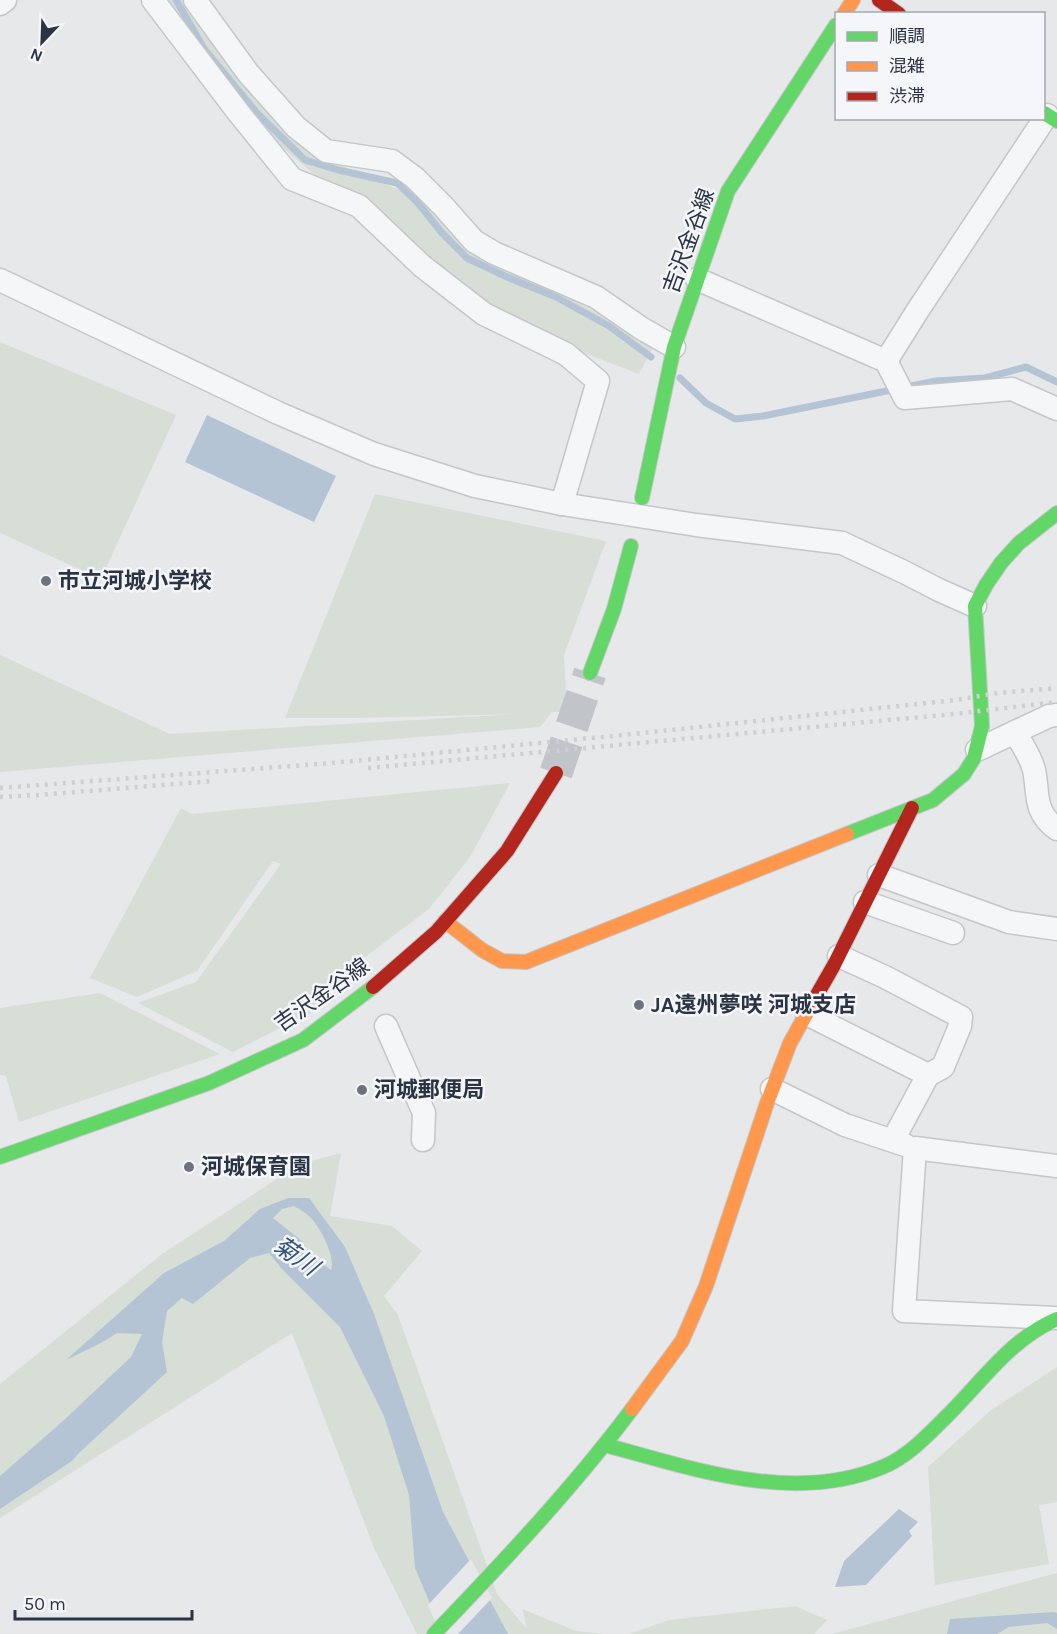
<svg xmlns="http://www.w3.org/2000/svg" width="1057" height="1634" font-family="Karla,'Noto Sans JP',sans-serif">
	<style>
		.green { fill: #d6ded6 }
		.water { fill: #b4c4d5; fill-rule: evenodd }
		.pier { fill: #e6e8ea }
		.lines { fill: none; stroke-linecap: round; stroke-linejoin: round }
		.stream { stroke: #b4c4d5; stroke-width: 7 }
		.secondary-tunnel { stroke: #c1c4c9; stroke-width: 33; stroke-dasharray: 33 16; stroke-linecap: butt }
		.street-casing { stroke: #c4c6c8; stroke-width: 25 }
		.fast-casing { stroke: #c4c6c8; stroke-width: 16 }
		.slow-casing { stroke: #c4c6c8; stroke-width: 16 }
		.jam-casing { stroke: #c4c6c8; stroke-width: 16 }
		.street { stroke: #f5f6f7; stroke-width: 22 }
		.fast { stroke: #63d668; stroke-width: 14 }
		.slow { stroke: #ff974d; stroke-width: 14 }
		.jam { stroke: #b3261e; stroke-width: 14 }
		.rail { stroke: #cecfd2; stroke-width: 4.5; stroke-dasharray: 3 6; stroke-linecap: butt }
		.poi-dot { fill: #6c737f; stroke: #f4f6f9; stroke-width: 2 }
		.labels { text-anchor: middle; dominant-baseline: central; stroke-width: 5; stroke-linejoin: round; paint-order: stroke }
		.street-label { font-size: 22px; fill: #2b3445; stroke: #f4f6f9 }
		.poi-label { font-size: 22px; font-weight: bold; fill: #2b3445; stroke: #f4f6f9; text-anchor: start }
		.water-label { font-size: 24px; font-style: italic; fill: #34527a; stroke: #f4f6f9 }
	</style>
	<rect width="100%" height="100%" fill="#e6e8ea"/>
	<g class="green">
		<polygon points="164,0 181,0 187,3 314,154 426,201 481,256 623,325 654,346 639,374 584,353 526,324 431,273 276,142 197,58"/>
		<polygon points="0,342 176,415 101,579 0,533"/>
		<polygon points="375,494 606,541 564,655 567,712 552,712 540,727 0,772 0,655 170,734 518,714 356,718 285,718"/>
		<polygon points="510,783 470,857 429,909 349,969 316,1010 233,1052 138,1003 196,982 281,864 273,861 197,971 137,997 90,978 181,808 192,814"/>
		<polygon points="100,993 220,1054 19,1122 6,1076 0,1075 0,1008"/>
		<polygon points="341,1153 330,1216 392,1226 422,1251 384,1296 398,1315 497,1594 527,1629 522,1609 576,1631 604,1634 417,1634 374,1548 292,1333 0,1518 0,1384 162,1254 300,1164"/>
		<polygon points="1057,1367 1057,1502 1039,1505 1049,1564 935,1585 928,1467 990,1411"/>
		<polygon points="1057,1573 1057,1634 832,1634"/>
		<polygon points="795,1606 827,1620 814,1634 629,1634 669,1620"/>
	</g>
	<g class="water">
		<polygon points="207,415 336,476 314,522 185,462"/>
		<path d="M288,1198h21l36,49 29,67 69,198 65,122h-65l-28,-66 -6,-73 -25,-79 -44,-89 -58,-58 -13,-16 -19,5 -57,46 -11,-6 -15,13 -5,31 5,30 -87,80 -8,9 -72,48v-33l63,-55 68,-64 11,-23 -25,-1 -16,10 -35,17 98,-87 60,-32 36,-32zM294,1206c5,3 12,7 16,11 10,10 26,40 21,53l-22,-16 -7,-13 -29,-23 9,-9z"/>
		<polygon points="899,1509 918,1522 909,1531 912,1536 866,1585 835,1587 844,1561"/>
		<polygon points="1054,1612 1057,1613 1057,1629 1047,1623 1009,1627 997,1634 947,1634 950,1619"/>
	</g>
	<polygon class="pier" points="471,1559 492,1598 458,1634 440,1634 428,1605"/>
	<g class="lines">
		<g class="stream">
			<polyline points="176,0 205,50 257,113 305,160 338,170 397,183 418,203 442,233 467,258 507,277 556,297 609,326 651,357"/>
			<polyline points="680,378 706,403 735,419 763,416 936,381 985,378 1026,367 1057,382"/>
		</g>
		<polyline class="secondary-tunnel" points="556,773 590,673"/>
		<defs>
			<g id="street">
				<polyline points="153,0 238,112 292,179 359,206 422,266 484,314 566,354 598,381 562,504"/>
				<polyline points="195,0 248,73 296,127 326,151 392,161 415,178 443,206 474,241 494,253 596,297 641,328 674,347"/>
				<polyline points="0,4 5,0"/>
				<polyline points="697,279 886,361 905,398 1012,389 1057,409"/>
				<polyline points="0,280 278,413 374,454 475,486 562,504 696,525 842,543 904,572 939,590 975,606"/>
				<polyline points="886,361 918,310 1047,115"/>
				<path d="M1015,732c6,11 16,25 19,38 5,24 -1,42 23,59"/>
				<polyline points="977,750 1049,716 1057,715"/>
				<polyline points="879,875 1009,922 1057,929"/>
				<polyline points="865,902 953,933"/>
				<polyline points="839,956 885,977 961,1017 960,1026 943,1067 928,1075"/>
				<polyline points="807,1014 928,1075 893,1140"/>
				<polyline points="386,1026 424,1113 423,1140"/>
				<polyline points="772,1089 845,1125 905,1145"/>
				<polyline points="1056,1318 904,1311 915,1148 1057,1166"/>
			</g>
			<g id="fast">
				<polyline points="1044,113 1057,121"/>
				<polyline points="642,498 674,347 728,191 836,25"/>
				<polyline points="590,673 614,609 631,546"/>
				<polyline points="847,834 933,800 964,774 974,758 982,726 975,606 986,585 1001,563 1019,543 1057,513"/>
				<polyline points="0,1157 209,1083 303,1040 373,987"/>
				<path d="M605,1445c89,24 191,60 280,21 23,-10 43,-31 60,-48 36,-35 65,-79 112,-99"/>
				<path d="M434,1634c69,-72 138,-145 198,-225"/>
			</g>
			<g id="slow">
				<polyline points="844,14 853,0"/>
				<polyline points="445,921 482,950 502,961 526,962 847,834"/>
				<polyline points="632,1409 682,1341 706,1286 767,1103 790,1043 814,1000"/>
			</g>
			<g id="jam">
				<polyline points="879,0 899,14"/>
				<polyline points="373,987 436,932 507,851 556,773"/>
				<polyline points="814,1000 834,965 912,808"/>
			</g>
		</defs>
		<use href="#street" class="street-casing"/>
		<use href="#fast" class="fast-casing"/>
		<use href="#slow" class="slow-casing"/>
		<use href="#jam" class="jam-casing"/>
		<use href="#street" class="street"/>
		<use href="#fast" class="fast"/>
		<use href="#slow" class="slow"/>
		<use href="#jam" class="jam"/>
		<g class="rail">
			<polyline points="368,768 954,714 1057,702"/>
			<polyline points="0,788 332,763 623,735 956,700 998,693 1057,688"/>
			<polyline points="0,797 39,795 212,781"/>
		</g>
	</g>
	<g class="poi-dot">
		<circle cx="46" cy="581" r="6"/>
		<circle cx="639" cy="1005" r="6"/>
		<circle cx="362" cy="1090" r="6"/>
		<circle cx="189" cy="1167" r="6"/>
	</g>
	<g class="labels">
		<g class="street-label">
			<text transform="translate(689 241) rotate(-70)">吉沢金谷線</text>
			<text transform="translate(322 995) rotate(-35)">吉沢金谷線</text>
		</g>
		<g class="poi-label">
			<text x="58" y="581">市立河城小学校</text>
			<text x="651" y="1005">JA遠州夢咲 河城支店</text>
			<text x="374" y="1090">河城郵便局</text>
			<text x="201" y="1167">河城保育園</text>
		</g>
		<g class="water-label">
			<text transform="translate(296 1256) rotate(35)">菊川</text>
		</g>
	</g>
	<rect x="835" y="12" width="210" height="108" fill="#f4f6f9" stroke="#a4a8b1" stroke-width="1.5"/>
	<rect x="847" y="32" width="30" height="9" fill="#63d668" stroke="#a4a8b1" stroke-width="1.5"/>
	<text x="889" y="42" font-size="18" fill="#2b3445">順調</text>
	<rect x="847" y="62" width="30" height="9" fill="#ff974d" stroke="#a4a8b1" stroke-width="1.5"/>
	<text x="889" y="72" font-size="18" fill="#2b3445">混雑</text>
	<rect x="847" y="92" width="30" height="9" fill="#b3261e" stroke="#a4a8b1" stroke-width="1.5"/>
	<text x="889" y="102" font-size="18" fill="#2b3445">渋滞</text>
	<g transform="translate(42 42) rotate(203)" stroke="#f4f6f9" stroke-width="4.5" paint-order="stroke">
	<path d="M0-4.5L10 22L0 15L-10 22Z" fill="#2b3445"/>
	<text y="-9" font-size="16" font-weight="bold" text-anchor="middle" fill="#2b3445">N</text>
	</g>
	<path d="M15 1610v9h177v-9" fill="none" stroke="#2b3445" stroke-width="3"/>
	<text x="24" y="1610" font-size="18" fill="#2b3445" stroke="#f4f6f9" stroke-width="4.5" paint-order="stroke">50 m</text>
</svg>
